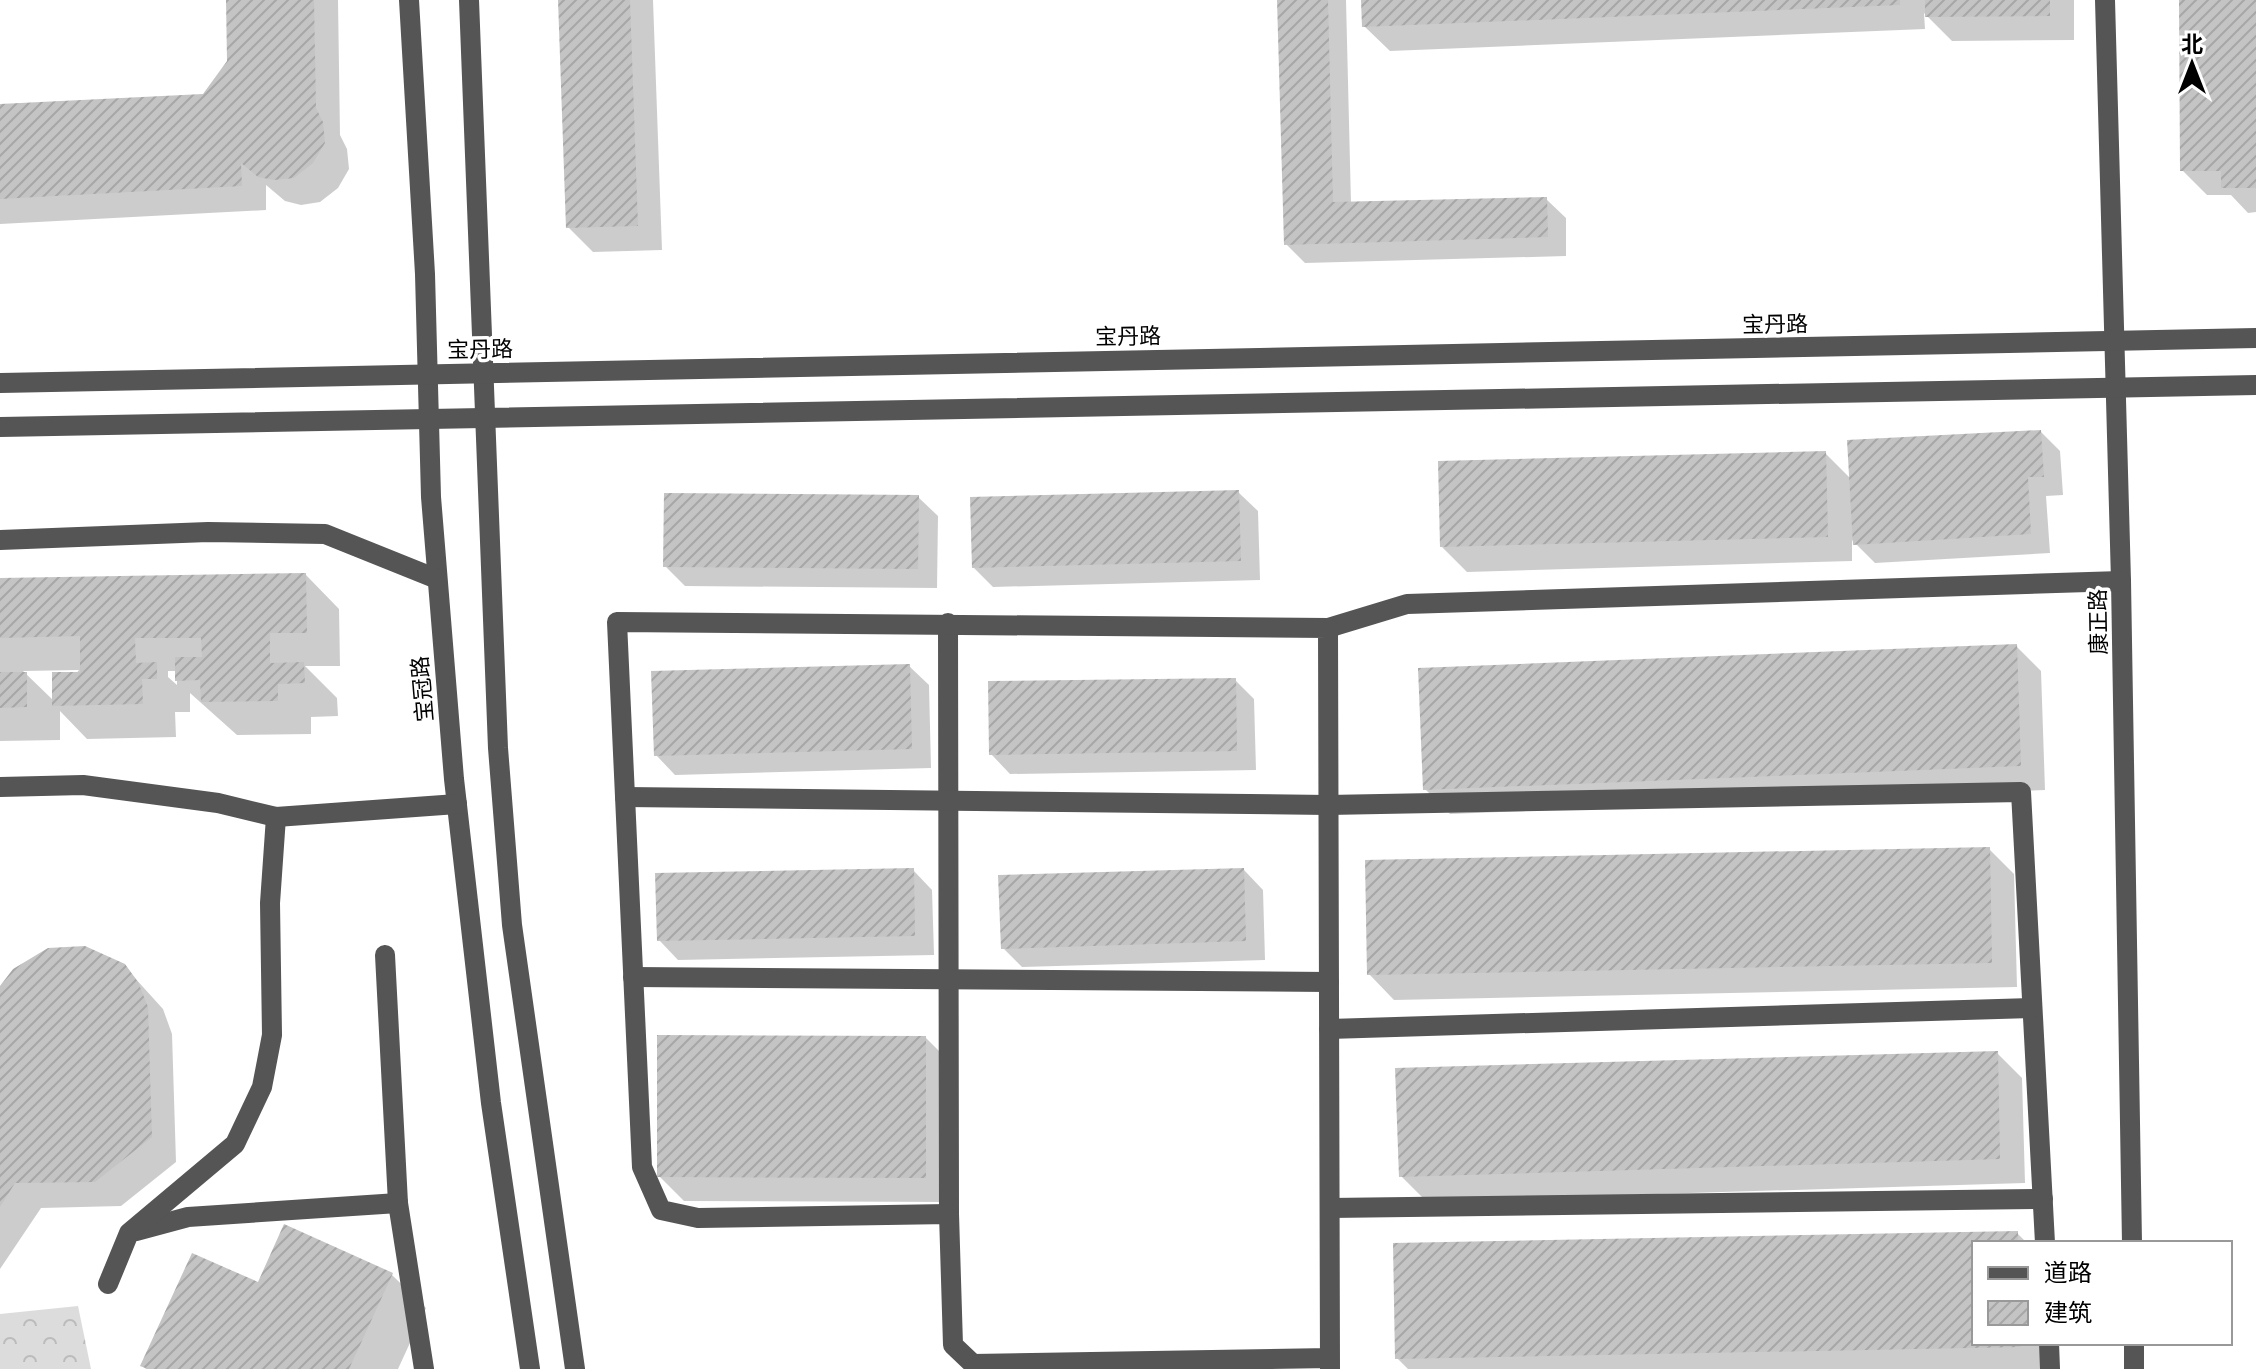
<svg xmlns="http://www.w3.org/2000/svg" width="2256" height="1369" font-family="Quicksand,'Noto Sans SC',sans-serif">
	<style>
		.forest { fill: url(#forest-crowns) }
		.shadow { fill: #0003; fill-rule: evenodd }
		.building { fill: url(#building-hatch) }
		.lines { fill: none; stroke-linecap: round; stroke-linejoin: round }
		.minor { stroke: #555; stroke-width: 20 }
		.labels { text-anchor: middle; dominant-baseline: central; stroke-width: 7; stroke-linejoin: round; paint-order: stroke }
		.street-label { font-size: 22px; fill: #000; stroke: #fff }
	</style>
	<defs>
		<pattern id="forest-crowns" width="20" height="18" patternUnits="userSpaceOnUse" patternTransform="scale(2)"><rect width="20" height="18" fill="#dcdcdc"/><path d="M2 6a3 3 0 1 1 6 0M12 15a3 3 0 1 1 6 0" fill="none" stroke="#bbb"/></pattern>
		<pattern id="building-hatch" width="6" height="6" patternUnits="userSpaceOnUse" patternTransform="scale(2)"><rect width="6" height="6" fill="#c4c4c4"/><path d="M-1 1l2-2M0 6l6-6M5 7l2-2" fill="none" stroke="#a7a7a7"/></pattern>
	</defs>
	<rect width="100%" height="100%" fill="#fff"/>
	<polygon class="forest" points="78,1306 91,1369 0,1369 0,1314"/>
	<g class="shadow">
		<polygon points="228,0 338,0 340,135 347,149 349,169 338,188 320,202 301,205 285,201 266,185 266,210 0,224 0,106 204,96 229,62"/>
		<polygon points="560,0 653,0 662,250 593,252 568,227"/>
		<polygon points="1279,0 1346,0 1351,204 1546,199 1566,218 1566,256 1305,263 1286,244"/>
		<polygon points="1363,0 2074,0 2074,40 1952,41 1924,13 1925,29 1390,51 1364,26"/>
		<polygon points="2181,0 2256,0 2256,212 2248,213 2231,195 2207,195 2182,170"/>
		<polygon points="2041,432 2060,451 2063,495 2046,496 2050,553 1875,563 1852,540 1852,561 1467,572 1442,547 1825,453 1852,480"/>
		<polygon points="1238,492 1258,511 1260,580 993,587 974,568"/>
		<polygon points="918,497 938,516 937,588 685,586 665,566"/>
		<path d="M306,575l33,34 1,57h-35l32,32 1,18 -27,1v17l-74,1 -47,-42v19h-15l1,25 -89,2 -27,-28v29l-60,1v-161zM79,670l-25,31 -31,-30zM168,671h9v14l-9,-8z"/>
		<polygon points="2016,646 2041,671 2045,790 1450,814 1425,789"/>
		<polygon points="909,666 929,685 931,768 675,775 656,755"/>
		<polygon points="1235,680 1254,699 1256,770 1010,774 991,754"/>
		<polygon points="1989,849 2014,874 2017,987 1394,1000 1369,974"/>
		<polygon points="913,870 932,890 934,955 678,960 659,940"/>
		<polygon points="1244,870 1263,890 1265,960 1022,967 1003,948"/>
		<polygon points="124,966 163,1009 172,1034 176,1162 121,1206 41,1208 0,1269 0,990"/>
		<polygon points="926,1038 951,1063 950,1202 684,1201 659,1176"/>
		<polygon points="1997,1053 2022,1078 2025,1183 1426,1201 1401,1176"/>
		<polygon points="2017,1233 2027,1243 1974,1243 1974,1343 2044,1343 2045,1369 1408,1369 1397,1358"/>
		<polygon points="392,1275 426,1308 398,1369 146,1369 142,1365 258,1285"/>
	</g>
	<g class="building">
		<polygon points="226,0 314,0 316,108 323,122 325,143 313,163 294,178 274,180 258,177 241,163 242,186 0,199 0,104 203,94 227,61"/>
		<polygon points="558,0 630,0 638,226 566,228"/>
		<polygon points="1277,0 1328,0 1333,202 1547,197 1548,237 1284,245"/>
		<polygon points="1361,0 1900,0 1900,5 1362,27"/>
		<polygon points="1925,0 2050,0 2050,16 1925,17"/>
		<polygon points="2179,0 2256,0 2256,188 2221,188 2221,171 2180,171"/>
		<polygon points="2041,430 2044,477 2028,477 2031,534 1853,545 1847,440"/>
		<polygon points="1826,451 1828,537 1440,547 1438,461"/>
		<polygon points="1239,490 1241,561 972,568 970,497"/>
		<polygon points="664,493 919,495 918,569 663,567"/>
		<polygon points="306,573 307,633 270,633 270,663 304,662 305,683 278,684 278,701 201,702 200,680 175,681 175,657 202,657 201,638 135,638 136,663 157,662 157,679 142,679 143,704 52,706 52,672 80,672 80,636 0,638 0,578"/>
		<polygon points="2017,644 2021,766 1423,790 1418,668"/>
		<polygon points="910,664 912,749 654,756 651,671"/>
		<polygon points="0,672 27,672 27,707 0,708"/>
		<polygon points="1236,678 1237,751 989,755 988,681"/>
		<polygon points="1990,847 1992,963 1367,975 1365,860"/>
		<polygon points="914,868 915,936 657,941 655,873"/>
		<polygon points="1244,868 1246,941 1001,949 998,875"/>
		<polygon points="85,946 125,964 138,982 148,1007 152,1137 95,1182 15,1183 0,1207 0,986 13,969 48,948"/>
		<polygon points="657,1035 926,1036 926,1178 657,1177"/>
		<polygon points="1998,1051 2000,1159 1399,1177 1395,1068"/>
		<polygon points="284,1224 393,1273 349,1369 148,1369 140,1366 192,1253 258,1282"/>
		<polygon points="2018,1231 2018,1243 1974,1243 1974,1343 2020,1343 2021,1347 1395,1359 1393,1243"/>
	</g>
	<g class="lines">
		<g class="minor">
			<polyline points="409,0 425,274 431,497 454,779 491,1103 530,1369"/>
			<polyline points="469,0 498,748 512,925 575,1369"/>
			<polyline points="2105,0 2121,581 2132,1243"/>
			<polyline points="0,383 2256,338"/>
			<polyline points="0,427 2256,385"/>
			<polyline points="0,540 208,532 325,534 437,579"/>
			<polyline points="948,623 949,1214"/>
			<polyline points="1328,628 1407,604 2121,581"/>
			<polyline points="0,787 83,785 218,803 276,817 457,804"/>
			<polyline points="625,797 1328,805 2021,792 2045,1243"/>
			<polyline points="385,955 398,1203 424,1369"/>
			<polyline points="633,977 1329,982"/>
			<polyline points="1329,1029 2032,1008"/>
			<polyline points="1330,1208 2043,1199"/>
			<polyline points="136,1231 188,1217 398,1203"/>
			<polyline points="108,1284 129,1233 235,1144 262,1087 272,1035 270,903 276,817"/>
			<polyline points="2049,1343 2050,1369"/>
			<polyline points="2134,1343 2134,1369"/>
			<polyline points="1330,1358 973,1364 953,1345 949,1214 698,1218 661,1210 642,1167 617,622 1328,628 1330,1369"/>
		</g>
	</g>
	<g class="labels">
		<g class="street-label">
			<text transform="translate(1775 324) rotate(-1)">宝丹路</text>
			<text transform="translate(1128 336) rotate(-1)">宝丹路</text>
			<text transform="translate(480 349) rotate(-1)">宝丹路</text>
			<text transform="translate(2098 622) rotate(-91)">康正路</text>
			<text transform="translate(422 689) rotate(-95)">宝冠路</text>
		</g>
	</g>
	<rect x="1972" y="1241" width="260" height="104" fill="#ffffff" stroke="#999999" stroke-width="2"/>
	<rect x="1988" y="1267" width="40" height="12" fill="#555555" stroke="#999999" stroke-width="2"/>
	<text x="2044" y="1281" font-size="24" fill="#000000">道路</text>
	<rect x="1988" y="1301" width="40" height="24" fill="url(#building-hatch)" stroke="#999999" stroke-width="2"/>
	<text x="2044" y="1321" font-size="24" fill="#000000">建筑</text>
	<g transform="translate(2192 64)" stroke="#ffffff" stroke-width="6" paint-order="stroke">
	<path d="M0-6L14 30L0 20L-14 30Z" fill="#000000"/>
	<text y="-12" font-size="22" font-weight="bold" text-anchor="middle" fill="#000000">北</text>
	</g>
</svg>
